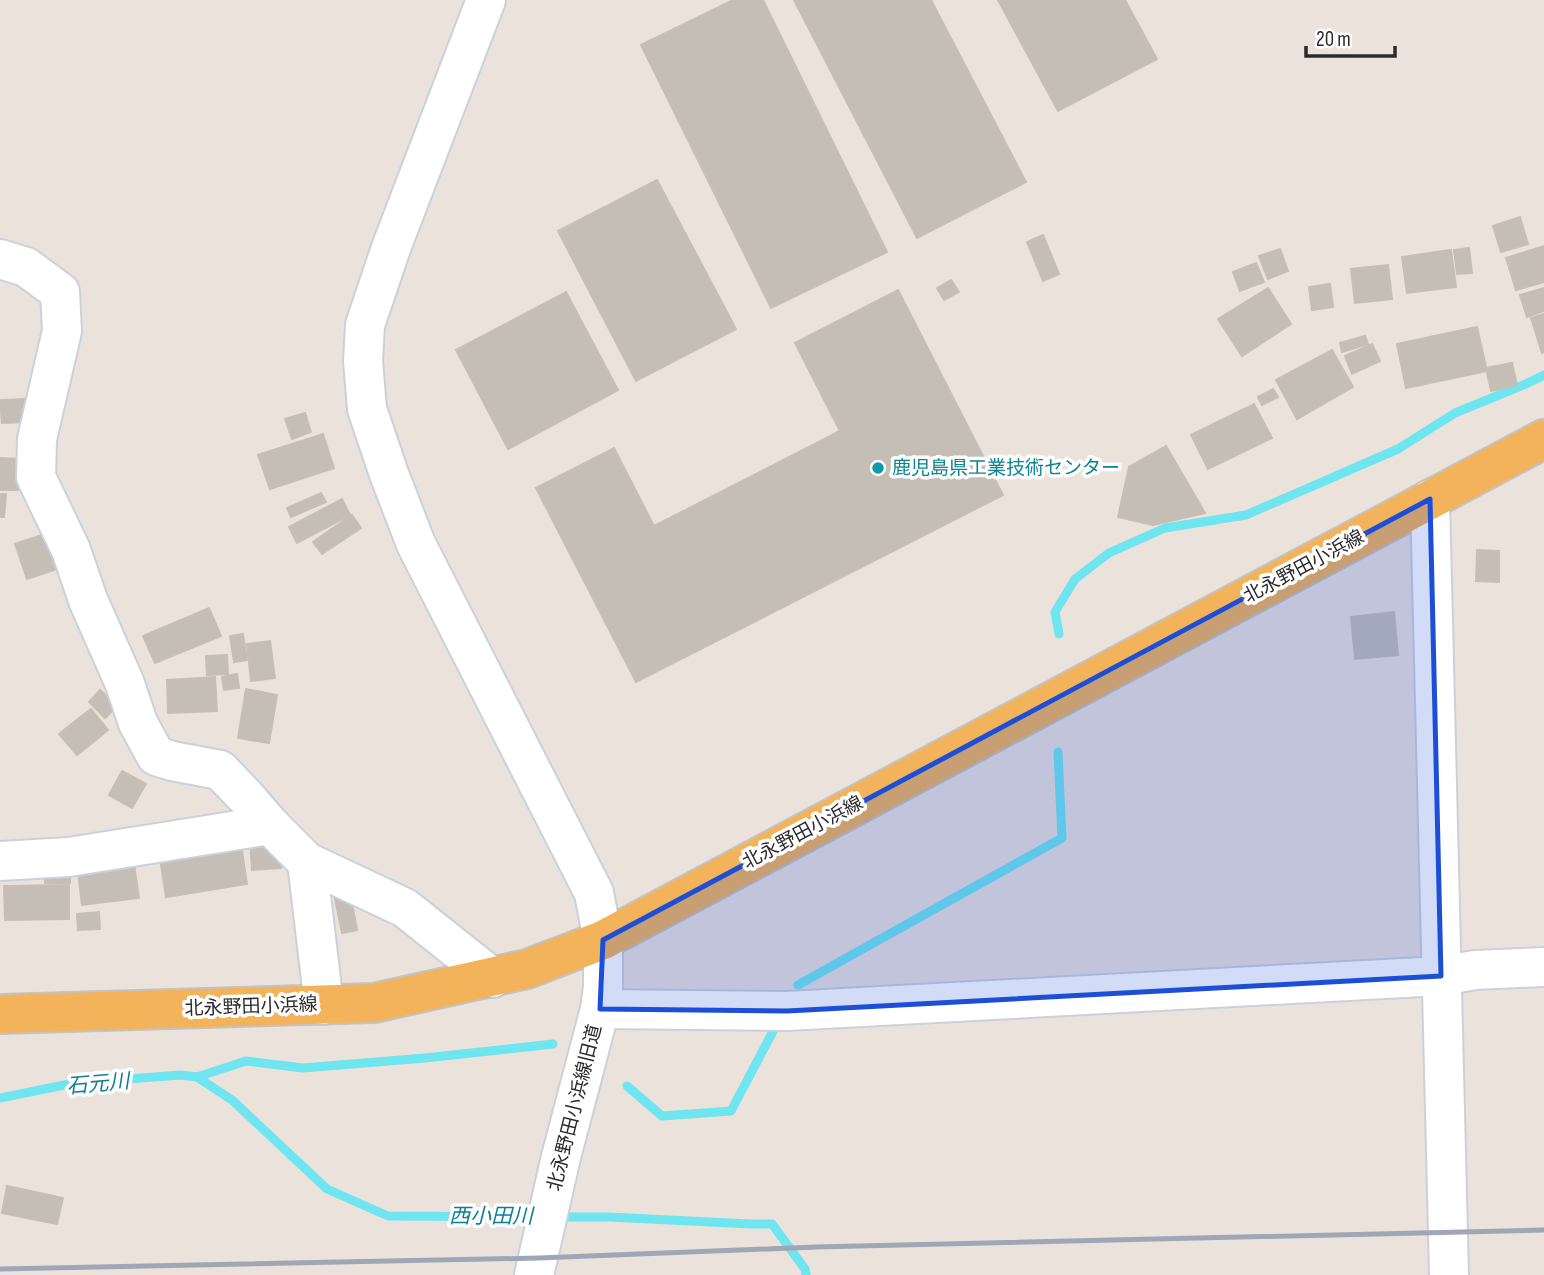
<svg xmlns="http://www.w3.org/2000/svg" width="1544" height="1275" font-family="'Sofia Sans Condensed','Noto Sans JP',sans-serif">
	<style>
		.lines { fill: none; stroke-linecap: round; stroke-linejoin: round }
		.stream { stroke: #6ee5ef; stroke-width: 9 }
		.building { fill: #c4beb7; stroke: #c8beb5; stroke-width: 2 }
		.minor-casing { stroke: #cad1dc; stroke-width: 42 }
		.major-casing { stroke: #c3c3c3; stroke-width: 42 }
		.minor { stroke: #fff; stroke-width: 38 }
		.major { stroke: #f2b35b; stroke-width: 38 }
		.rail { stroke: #9fa6b5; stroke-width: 5 }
		.marked { fill: #1d4ed8; fill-opacity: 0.2; stroke: #1d4ed8; stroke-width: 5; stroke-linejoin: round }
		.culture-dot { fill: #0f9aa8; stroke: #fff; stroke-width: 2.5 }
		.labels { text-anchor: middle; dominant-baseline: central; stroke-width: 7; stroke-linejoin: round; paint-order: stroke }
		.culture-label { font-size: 19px; fill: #0d838f; stroke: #fff; text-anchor: start }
		.street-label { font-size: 19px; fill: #2a2a2a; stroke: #fff }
		.water-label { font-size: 21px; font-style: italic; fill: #0c7f95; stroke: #fff }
	</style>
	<rect width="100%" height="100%" fill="#ece2dc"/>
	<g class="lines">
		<g class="stream">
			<polyline points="1059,634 1055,612 1075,579 1109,553 1165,528 1246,515 1398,449 1455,413 1528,383 1544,375"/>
			<polyline points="798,985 1062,838 1058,752"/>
			<polyline points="197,1077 246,1061 303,1068 425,1058 553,1044"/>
			<polyline points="627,1086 662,1116 731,1111 779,1020"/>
			<polyline points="0,1098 74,1083 181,1075 197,1077 232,1100 327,1189 388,1216 538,1217"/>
			<polyline points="556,1217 609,1217 750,1224 772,1224 805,1269 806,1275"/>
		</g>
	</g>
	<g class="building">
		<polygon points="733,0 763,0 887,252 771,308 641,45"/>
		<polygon points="794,0 931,0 1026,182 917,238"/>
		<polygon points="998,0 1125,0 1157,59 1058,111"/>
		<polygon points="657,180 736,329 636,381 558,231"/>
		<polygon points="1520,217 1528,244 1501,252 1493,226"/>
		<polygon points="1043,235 1059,274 1043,281 1027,242"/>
		<polygon points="1544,246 1544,282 1516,290 1506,258"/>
		<polygon points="1469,248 1472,273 1457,274 1454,250"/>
		<polygon points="1280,249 1288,271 1268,279 1259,256"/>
		<polygon points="1451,250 1456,287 1407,293 1402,257"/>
		<polygon points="1256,263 1264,282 1240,291 1233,272"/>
		<polygon points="1388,265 1392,299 1355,303 1351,269"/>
		<polygon points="951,280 959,292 944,300 937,288"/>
		<polygon points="1330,284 1333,307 1312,310 1309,287"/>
		<polygon points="1268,288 1291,324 1242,356 1218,319"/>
		<polygon points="1544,288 1544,311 1527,317 1520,295"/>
		<polygon points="898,290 1003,495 636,682 536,488 614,448 654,526 840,431 795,343"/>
		<polygon points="566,292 618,390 508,449 456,350"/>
		<polygon points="1544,314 1544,352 1542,353 1531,318"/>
		<polygon points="1477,327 1487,371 1406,388 1397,344"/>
		<polygon points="1365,336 1368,344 1342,352 1340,343"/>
		<polygon points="1372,344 1380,361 1352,374 1345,356"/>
		<polygon points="1332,350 1353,387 1297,419 1276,380"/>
		<polygon points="1512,363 1517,385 1491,391 1486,368"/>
		<polygon points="1273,389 1278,397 1262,405 1258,397"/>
		<polygon points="26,399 26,422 2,423 0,400"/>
		<polygon points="1254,404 1272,438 1208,469 1191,435"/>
		<polygon points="305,413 311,432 292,439 285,419"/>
		<polygon points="323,434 334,468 270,489 258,455"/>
		<polygon points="1166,446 1205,513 1153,525 1118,517 1129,467"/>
		<polygon points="0,458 22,459 21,490 0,490"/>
		<polygon points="321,493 326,502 291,517 287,508"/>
		<polygon points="0,494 6,494 4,517 0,517"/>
		<polygon points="342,499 350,515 297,543 289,527"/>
		<polygon points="352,515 361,528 322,554 313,542"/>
		<polygon points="54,531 66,566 27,579 15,544"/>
		<polygon points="1477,550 1499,551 1499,582 1476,581"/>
		<polygon points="209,608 221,636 155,663 143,636"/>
		<polygon points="1394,612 1398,655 1355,659 1351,617"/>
		<polygon points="243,634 247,660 234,662 230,636"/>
		<polygon points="270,641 275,678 251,681 247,644"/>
		<polygon points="227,655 228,674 207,675 206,656"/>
		<polygon points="237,674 239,688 224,690 222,677"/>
		<polygon points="215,677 217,711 168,713 167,680"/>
		<polygon points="246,689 277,695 269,743 238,738"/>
		<polygon points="100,690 117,706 105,718 89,702"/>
		<polygon points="91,709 108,730 77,755 59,734"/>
		<polygon points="122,771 146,784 132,808 109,795"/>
		<polygon points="240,838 247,884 166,897 159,851"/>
		<polygon points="279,839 281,868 252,870 250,841"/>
		<polygon points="133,857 139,898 82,905 77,865"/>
		<rect x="45" y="868" width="25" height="15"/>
		<polygon points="69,885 69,919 5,920 4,886"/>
		<polygon points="350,892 357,930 342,933 334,894"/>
		<polygon points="99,912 100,929 78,930 77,914"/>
		<polygon points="7,1186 63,1198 57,1224 2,1213"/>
	</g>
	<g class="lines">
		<defs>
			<g id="minor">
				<polyline points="486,0 391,248 365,325 363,361 367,409 389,474 416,544 594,893 603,940 603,987 600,1009 561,1157 534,1275"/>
				<polyline points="0,259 26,267 60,292 62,331 37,439 36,477 71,550 88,600 125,684 138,723 156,756 172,761 220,770 246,797 270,825 307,862 405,908 493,978"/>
				<polyline points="1430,499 1449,1275"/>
				<polyline points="0,861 69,857 270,825"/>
				<polyline points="307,862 324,1005"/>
				<polyline points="600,1009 787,1011 1441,976 1475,970 1544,967"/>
			</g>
			<polyline id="major" points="0,1014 374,1003 527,969 603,940 1544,439"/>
		</defs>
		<use href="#minor" class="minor-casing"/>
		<use href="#major" class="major-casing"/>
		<use href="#minor" class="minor"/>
		<use href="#major" class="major"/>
		<polyline class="rail" points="0,1269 539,1258 816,1247 1544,1230"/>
	</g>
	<path class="marked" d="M1430,499l11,477 -654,35 -187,-2 3,-69z"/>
	<circle class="culture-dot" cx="878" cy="468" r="7"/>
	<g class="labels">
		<g class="culture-label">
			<text x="892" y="468">鹿児島県工業技術センター</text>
		</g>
		<g class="street-label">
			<text transform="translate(1304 567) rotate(-28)">北永野田小浜線</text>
			<text transform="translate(803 833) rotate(-28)">北永野田小浜線</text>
			<text transform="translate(251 1007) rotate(-2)">北永野田小浜線</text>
			<text transform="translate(575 1108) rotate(-76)">北永野田小浜線旧道</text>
		</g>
		<g class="water-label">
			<text transform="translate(98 1084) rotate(-5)">石元川</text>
			<text x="491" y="1216">西小田川</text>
		</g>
	</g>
	<path d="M1306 46v10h89v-10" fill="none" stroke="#2a2a2a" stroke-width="3.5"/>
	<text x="1316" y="46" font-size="21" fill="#2a2a2a" stroke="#ffffff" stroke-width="5" paint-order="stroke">20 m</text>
</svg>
